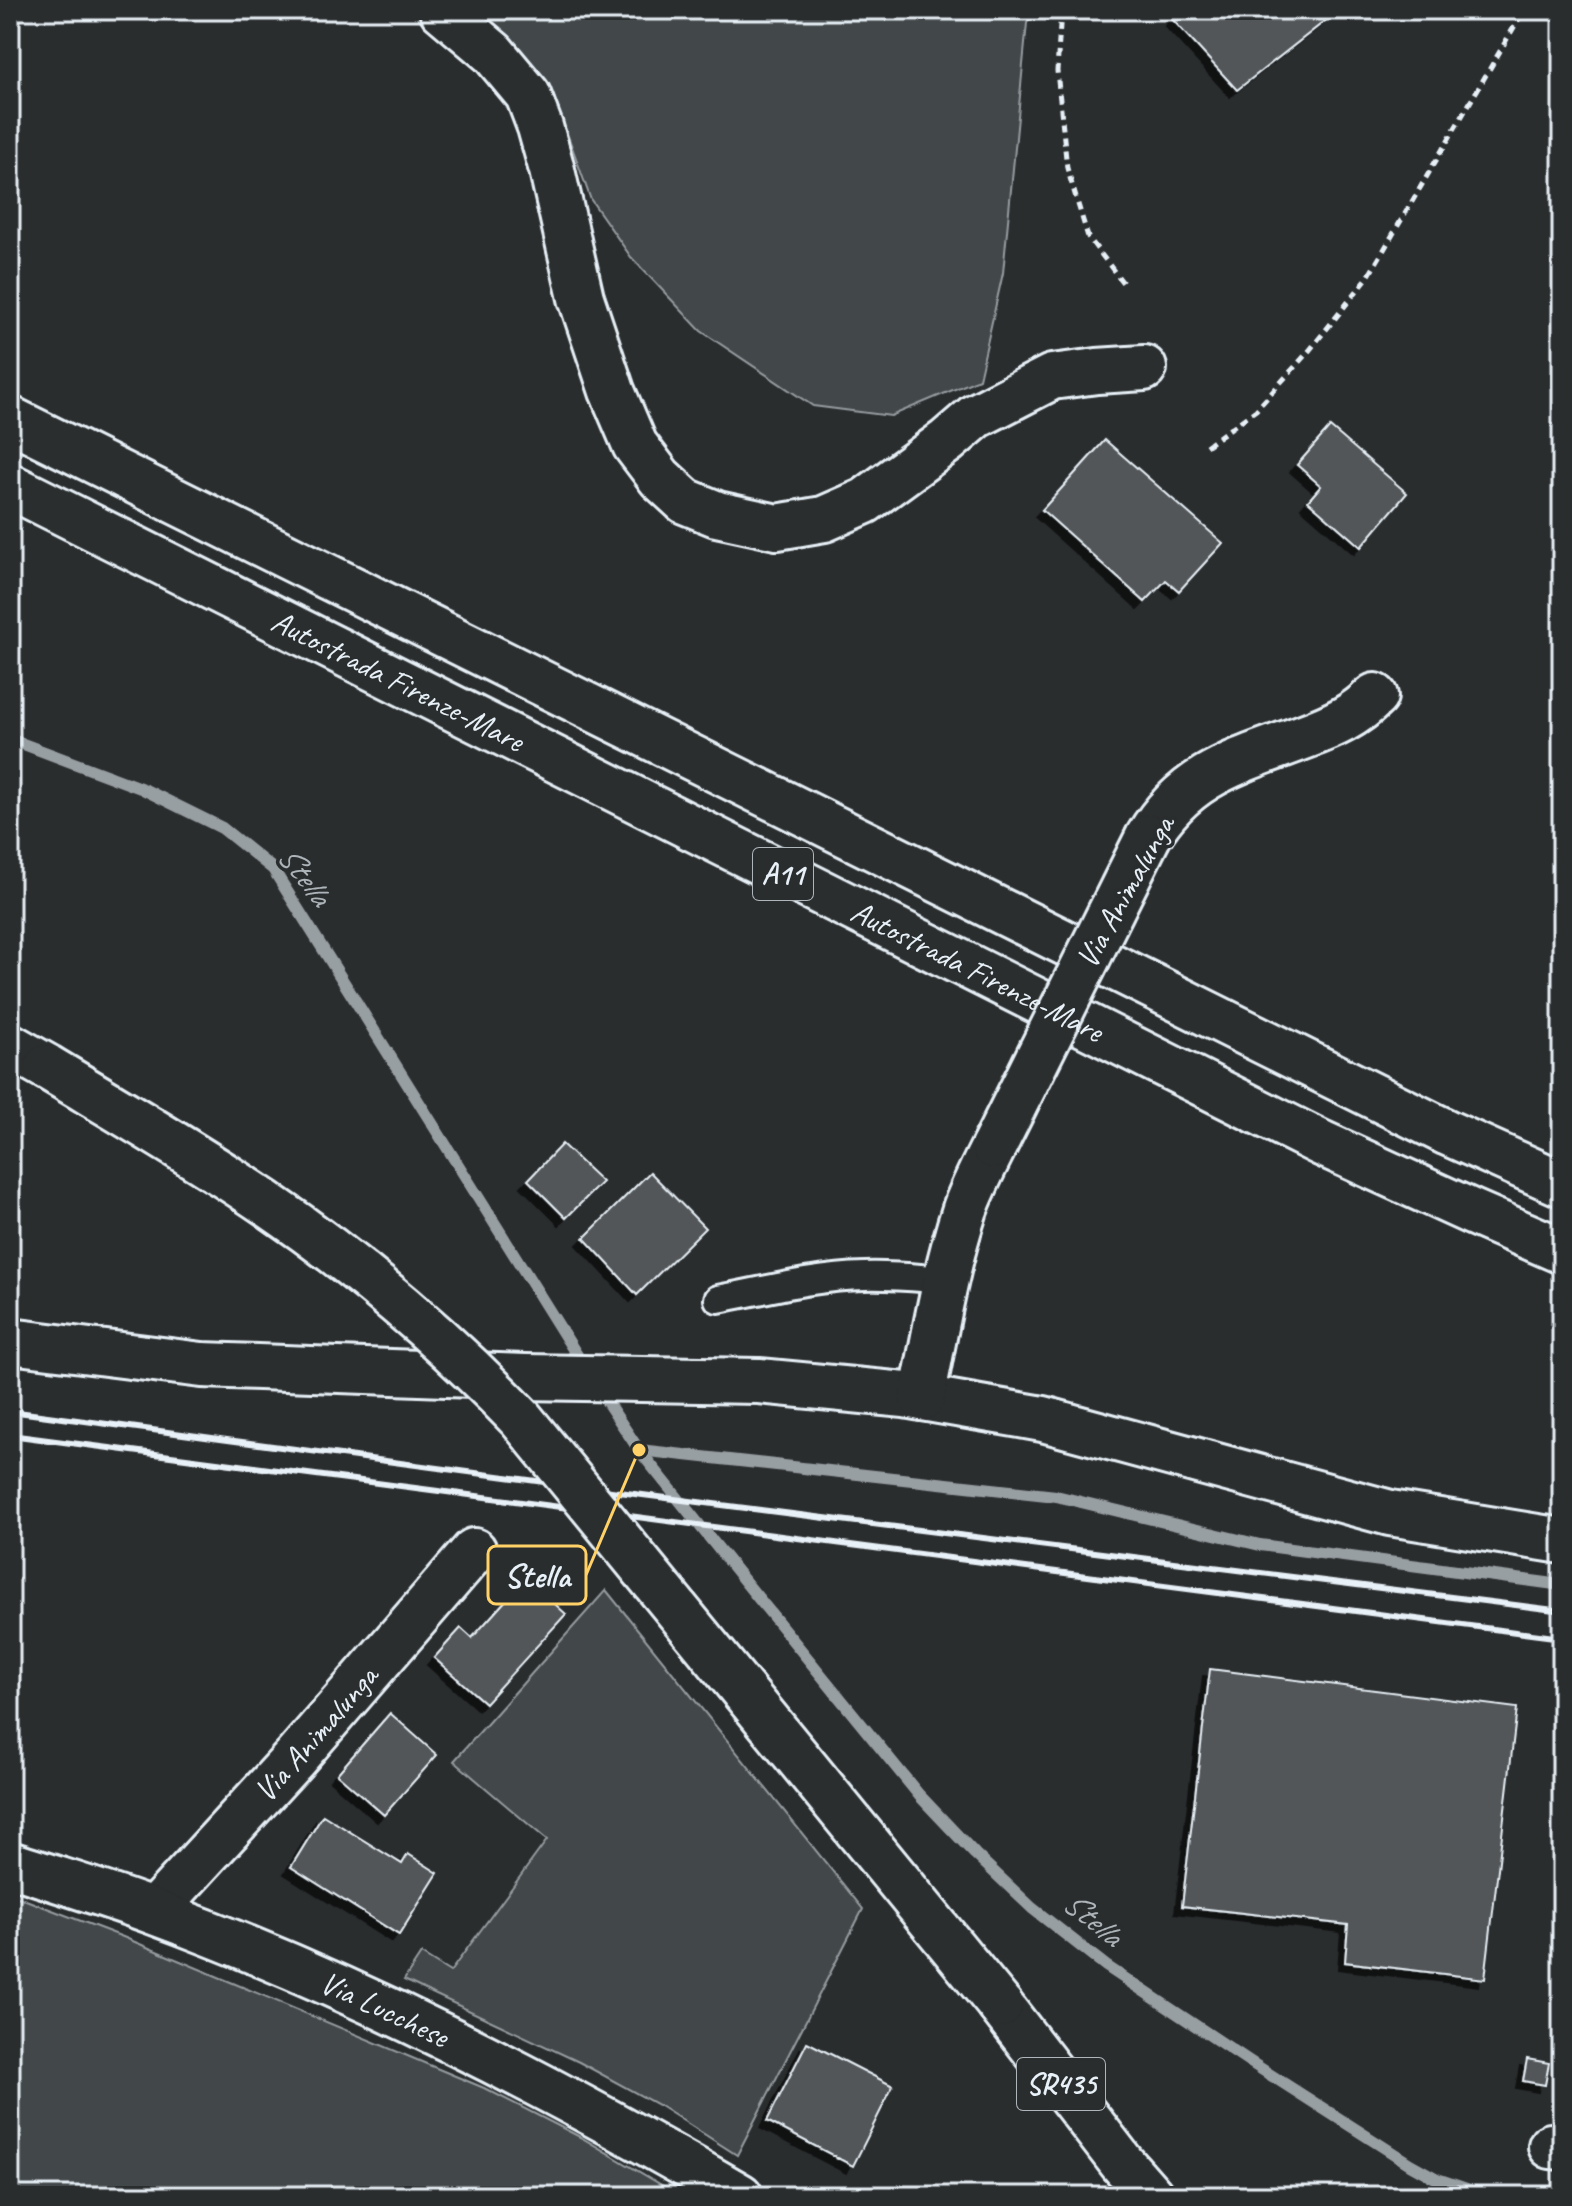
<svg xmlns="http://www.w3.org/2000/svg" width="1572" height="2206" font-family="Caveat,sans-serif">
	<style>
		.green { fill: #424648; stroke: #959ca0; stroke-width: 2 }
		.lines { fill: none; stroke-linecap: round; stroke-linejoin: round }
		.stream { stroke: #989fa3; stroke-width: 12 }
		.building { fill: #535759; stroke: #e8f1f8; stroke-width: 2; filter: url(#shadow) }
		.service-casing { stroke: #e8f1f8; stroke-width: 32 }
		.minor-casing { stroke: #e8f1f8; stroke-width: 50 }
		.tertiary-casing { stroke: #e8f1f8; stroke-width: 50 }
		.primary-casing { stroke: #e8f1f8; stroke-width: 50 }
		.motorway-casing { stroke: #e8f1f8; stroke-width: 50 }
		.path { stroke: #e8f1f8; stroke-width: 5; stroke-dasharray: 8 6; stroke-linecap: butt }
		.service { stroke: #2a2d2e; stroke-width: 26 }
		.minor { stroke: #2a2d2e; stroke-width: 44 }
		.tertiary { stroke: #2a2d2e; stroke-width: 44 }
		.primary { stroke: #2a2d2e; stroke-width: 44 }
		.motorway { stroke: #2a2d2e; stroke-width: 44 }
		.rail { stroke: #e8f1f8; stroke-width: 6 }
		.minor-bridge-casing { stroke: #e8f1f8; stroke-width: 50; stroke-linecap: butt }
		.primary-bridge-casing { stroke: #e8f1f8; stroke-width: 50; stroke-linecap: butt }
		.minor-bridge { stroke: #2a2d2e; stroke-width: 44 }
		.primary-bridge { stroke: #2a2d2e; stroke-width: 44 }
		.labels { text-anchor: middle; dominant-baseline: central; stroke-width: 7; stroke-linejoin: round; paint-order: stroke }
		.shield { fill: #2a2d2e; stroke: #afb6bb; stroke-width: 2 }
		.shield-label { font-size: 30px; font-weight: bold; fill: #e8f1f8 }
		.street-label { font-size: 32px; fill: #e8f1f8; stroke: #2a2d2e }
		.water-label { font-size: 34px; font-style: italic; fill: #acb3b9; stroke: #2a2d2e }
		.leader { fill: none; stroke: #ffd166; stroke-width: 3 }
		.callout-dot { fill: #ffd166; stroke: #2a2d2e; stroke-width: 3 }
		.callout { fill: #2a2d2e; stroke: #ffd166; stroke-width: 3 }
		.callout-label { font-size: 34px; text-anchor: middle; font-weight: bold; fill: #e8f1f8 }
	</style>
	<defs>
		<filter id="shadow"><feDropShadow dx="-7" dy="7" stdDeviation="0" flood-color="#0009"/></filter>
	</defs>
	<rect width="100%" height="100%" fill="#2a2d2e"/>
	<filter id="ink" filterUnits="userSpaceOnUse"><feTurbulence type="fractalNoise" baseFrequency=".0125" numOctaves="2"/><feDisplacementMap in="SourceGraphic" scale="16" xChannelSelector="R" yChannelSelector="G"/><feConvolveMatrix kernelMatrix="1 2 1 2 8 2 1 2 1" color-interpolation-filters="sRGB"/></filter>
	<g filter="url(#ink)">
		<g class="green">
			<polygon points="476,10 1037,10 1027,23 1003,273 979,379 891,416 813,406 701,331 631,257 591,200 553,94 532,65"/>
			<polygon points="606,1590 863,1909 737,2155 660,2106 579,2062 404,1980 421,1954 450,1972 547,1840 454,1761"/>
			<polygon points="10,1894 123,1937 484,2088 582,2138 680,2196 10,2196"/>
		</g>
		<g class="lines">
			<g class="stream">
				<polyline points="10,739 143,789 222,828 273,869 585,1368"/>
				<polyline points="597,1387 639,1450 751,1589 919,1795 975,1854 1032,1908 1106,1966 1252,2063 1410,2164 1437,2179 1487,2196"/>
				<polyline points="639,1450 1056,1496 1260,1545 1562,1585"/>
			</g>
		</g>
		<g class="building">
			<polygon points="1181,10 1339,10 1237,90 1172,19"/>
			<polygon points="1330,427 1407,493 1361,547 1308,501 1321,486 1297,465"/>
			<polygon points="1105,440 1223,543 1179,591 1166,580 1145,602 1042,510"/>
			<polygon points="562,1144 602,1182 566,1218 528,1180"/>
			<polygon points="650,1172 705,1228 637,1295 584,1238"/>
			<polygon points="526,1578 566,1614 485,1703 434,1658 461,1628 472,1638"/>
			<polygon points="1210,1669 1517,1708 1485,1979 1345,1962 1348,1925 1182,1906"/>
			<polygon points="390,1713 437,1755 384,1815 337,1774"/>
			<polygon points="323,1815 402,1864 408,1854 438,1873 399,1935 291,1867"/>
			<polygon points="807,2042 893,2086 853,2166 767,2121"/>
			<polygon points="1527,2059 1549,2063 1545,2085 1523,2081"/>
		</g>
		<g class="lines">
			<defs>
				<path id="service" d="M718,1299c48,-9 97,-22 147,-23 27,-1 53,2 80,4"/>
				<g id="minor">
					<polyline points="442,10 493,53 528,95 540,127 552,170 581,298 612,391 635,445 660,478 685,501 717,514 777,527 824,519 865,501 947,441 976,416 1052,377 1097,371 1144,368"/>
					<path d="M1148,837c39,-65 93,-76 158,-101 27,-10 49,-20 69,-40"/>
					<polyline points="10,1341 202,1365 525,1377 759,1381 905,1395 1043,1419 1390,1513 1562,1541"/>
					<path d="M922,1398c13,-64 23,-128 43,-189 8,-22 19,-43 29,-63"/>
					<path id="s1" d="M154,1911l140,-152 180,-208"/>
					<polyline points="1551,2146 1562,2147"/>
				</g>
				<g id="tertiary">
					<path id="s2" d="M10,1864c48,16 97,30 144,48 204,75 398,175 586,284"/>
				</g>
				<g id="primary">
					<polyline points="10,1046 47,1067"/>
					<polyline points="1000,2005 1122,2163 1151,2196"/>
				</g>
				<g id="motorway">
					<polyline points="10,419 1448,1133 1562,1184"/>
					<path id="s3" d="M10,486l1311,657 151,69 90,39"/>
				</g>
			</defs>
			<use href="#service" class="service-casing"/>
			<use href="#minor" class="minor-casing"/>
			<use href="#tertiary" class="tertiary-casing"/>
			<use href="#primary" class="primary-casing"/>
			<use href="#motorway" class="motorway-casing"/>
			<g class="path">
				<polyline points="1061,10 1057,71 1067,168 1088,237 1123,283"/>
				<polyline points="1206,446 1256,410 1309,351 1368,277 1524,10"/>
			</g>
			<use href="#service" class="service"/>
			<use href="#minor" class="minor"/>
			<use href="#tertiary" class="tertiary"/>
			<use href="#primary" class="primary"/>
			<use href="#motorway" class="motorway"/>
			<g class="rail">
				<polyline points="10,1411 619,1492 1562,1611"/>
				<polyline points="10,1435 1562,1638"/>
			</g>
			<defs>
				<polyline id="minor-bridge" points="994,1146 1148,837"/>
				<path id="primary-bridge" d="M47,1067c73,44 147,87 218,135 94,64 177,135 256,217l479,586"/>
			</defs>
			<use href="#minor-bridge" class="minor-bridge-casing"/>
			<use href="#primary-bridge" class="primary-bridge-casing"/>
			<use href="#minor-bridge" class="minor-bridge"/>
			<use href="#primary-bridge" class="primary-bridge"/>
		</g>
	</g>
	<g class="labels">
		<g class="shield">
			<rect x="753" y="848" width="60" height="52" rx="6"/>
			<rect x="1017" y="2058" width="88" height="52" rx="6"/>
		</g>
		<g class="shield-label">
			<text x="783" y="874">A11</text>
			<text x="1061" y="2084">SR435</text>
		</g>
		<g class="street-label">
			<text stroke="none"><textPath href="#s3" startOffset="434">Autostrada Firenze-Mare</textPath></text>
			<text transform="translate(1125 892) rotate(-61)">Via Animalunga</text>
			<text stroke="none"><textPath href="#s3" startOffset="1082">Autostrada Firenze-Mare</textPath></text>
			<text stroke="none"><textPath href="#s1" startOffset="240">Via Animalunga</textPath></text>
			<text stroke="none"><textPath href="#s2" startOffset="402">Via Lucchese</textPath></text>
		</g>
		<g class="water-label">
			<text transform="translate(305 875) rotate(53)">Stella</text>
			<text transform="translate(1093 1918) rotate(40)">Stella</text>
		</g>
	</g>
	<path class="leader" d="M639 1450L586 1575"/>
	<circle class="callout-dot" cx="639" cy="1450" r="8"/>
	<rect class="callout" x="488" y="1546" width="98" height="58" rx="8"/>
	<g class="callout-label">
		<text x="537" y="1587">Stella</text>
	</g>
	<rect width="1572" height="2206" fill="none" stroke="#2a2d2e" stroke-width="40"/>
	<rect x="20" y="20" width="1532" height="2166" fill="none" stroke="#e8f1f8" stroke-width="3" filter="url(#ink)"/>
</svg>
